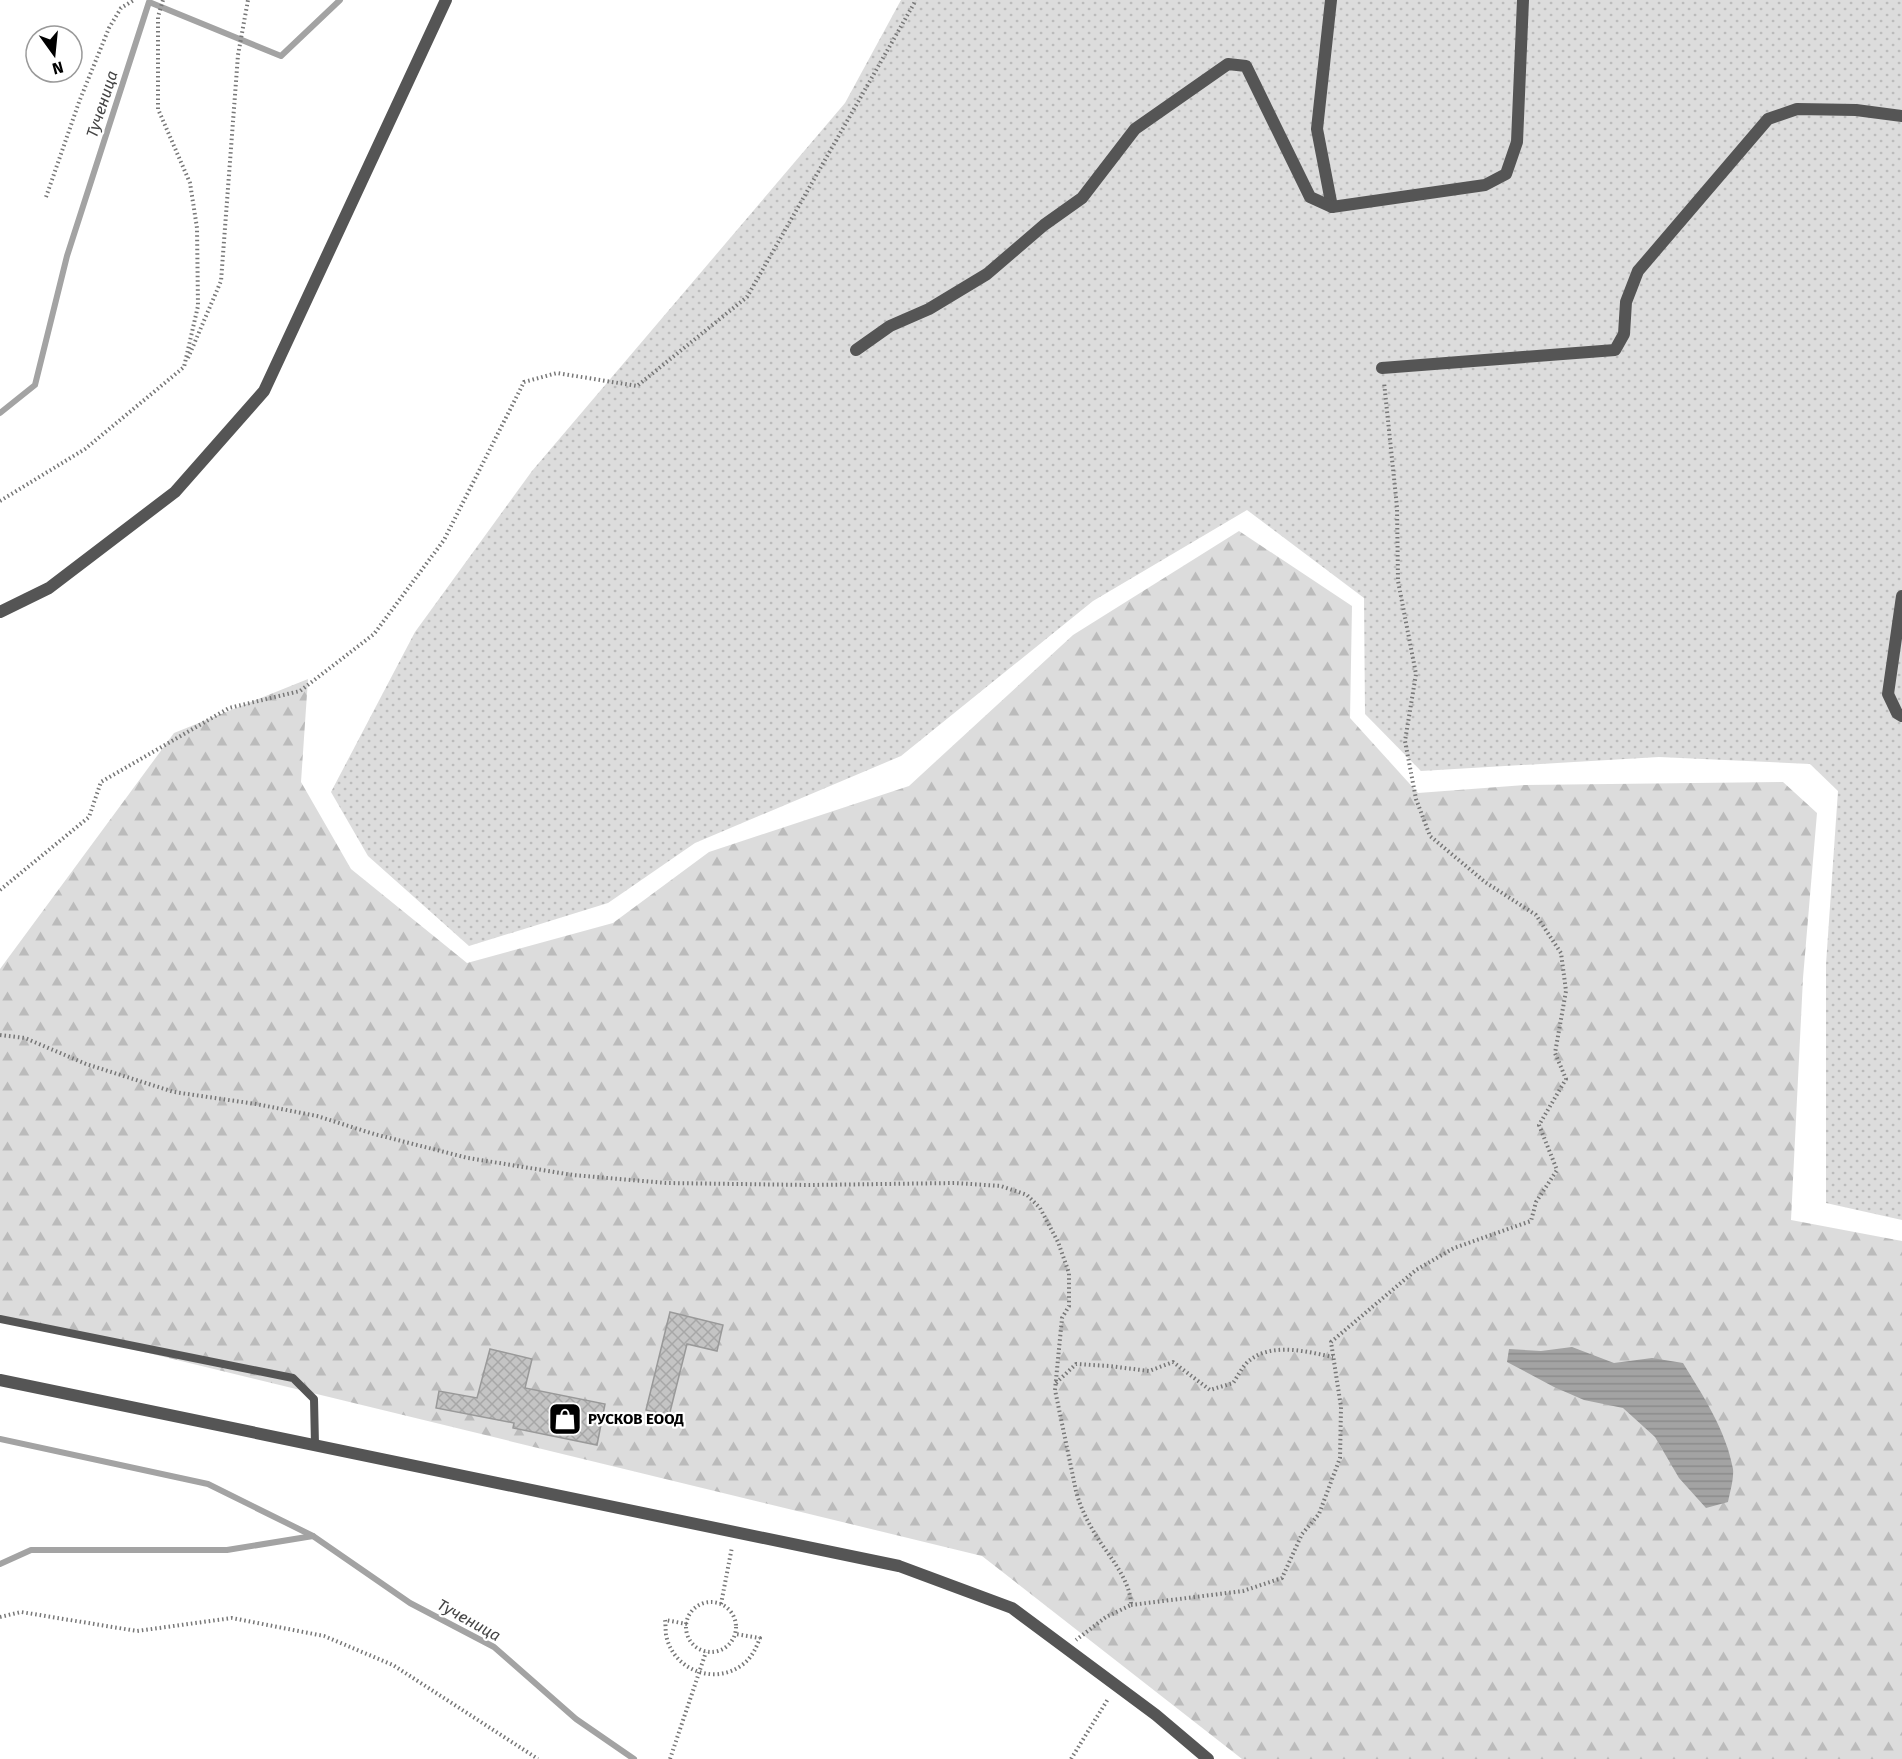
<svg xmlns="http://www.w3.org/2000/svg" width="1902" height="1759" font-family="'Fira Sans',sans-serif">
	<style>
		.grass { fill: url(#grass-dots) }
		.forest { fill: url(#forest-firs) }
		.water { fill: url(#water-rules) }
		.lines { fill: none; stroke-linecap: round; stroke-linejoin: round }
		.stream { stroke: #a3a3a3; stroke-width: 6 }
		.building { fill: url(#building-cross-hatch); stroke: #999; stroke-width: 1.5 }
		.path { stroke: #777; stroke-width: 4; stroke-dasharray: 1.5 3; stroke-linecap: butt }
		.service { stroke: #555; stroke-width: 8 }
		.minor { stroke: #555; stroke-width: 12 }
		.labels { text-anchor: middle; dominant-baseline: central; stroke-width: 4.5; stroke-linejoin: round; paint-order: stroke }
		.poi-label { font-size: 15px; font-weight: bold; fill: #000; stroke: #fff; text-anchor: start }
		.water-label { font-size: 16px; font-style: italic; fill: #444; stroke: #fff }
	</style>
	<defs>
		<pattern id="grass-dots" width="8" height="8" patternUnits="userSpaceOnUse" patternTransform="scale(1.5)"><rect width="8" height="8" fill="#dcdcdc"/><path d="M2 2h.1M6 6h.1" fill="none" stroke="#bbb" stroke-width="1.8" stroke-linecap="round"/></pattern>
		<pattern id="forest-firs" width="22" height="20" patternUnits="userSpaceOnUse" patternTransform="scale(1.5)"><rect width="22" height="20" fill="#dcdcdc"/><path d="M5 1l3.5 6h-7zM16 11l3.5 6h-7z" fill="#bbb"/></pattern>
		<pattern id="water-rules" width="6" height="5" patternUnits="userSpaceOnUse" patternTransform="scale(1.5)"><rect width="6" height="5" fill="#a3a3a3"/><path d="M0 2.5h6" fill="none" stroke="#8b8b8b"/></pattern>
		<pattern id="building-cross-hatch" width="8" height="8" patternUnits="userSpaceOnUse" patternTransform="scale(1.5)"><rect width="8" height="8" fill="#c4c4c4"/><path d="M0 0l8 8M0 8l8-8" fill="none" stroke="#a7a7a7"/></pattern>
	</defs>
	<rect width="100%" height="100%" fill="#fff"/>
	<polygon class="grass" points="901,0 1902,0 1902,1220 1826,1203 1826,964 1838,791 1810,764 1659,757 1421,771 1365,714 1364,598 1247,510 1093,601 901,756 695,843 608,903 469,946 368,856 331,792 415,632 532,471 845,103"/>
	<polygon class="forest" points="1239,531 1352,606 1350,718 1418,793 1525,785 1783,782 1817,813 1803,978 1791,1220 1902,1241 1902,1759 1242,1759 982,1556 0,1317 0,969 174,733 308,679 301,782 351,869 467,963 613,923 709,852 909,786 1073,635"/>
	<path class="water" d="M1572,1347l42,16 38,-5 31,5c20,33 43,67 50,106 1,10 -3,23 -5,33l-22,6 -27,-30 -24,-41 -32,-29 -39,-8 -30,-13 -47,-25 2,-13 32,2z"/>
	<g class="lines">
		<g class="stream">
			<polyline points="0,413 35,385 67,256 149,2 281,56 340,0"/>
			<polyline points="0,1439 208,1484 313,1536 410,1603 494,1647 576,1719 634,1759"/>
			<polyline points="0,1564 31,1550 227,1550 313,1536"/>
		</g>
	</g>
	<g class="building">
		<polygon points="670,1312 723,1325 717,1351 687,1344 669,1416 646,1410"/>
		<polygon points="490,1349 532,1359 525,1388 605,1404 597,1445 513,1428 514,1423 436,1408 439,1391 477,1398"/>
	</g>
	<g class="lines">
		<g class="path">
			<polyline points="46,197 79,102 109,28 121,8 134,0"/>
			<polyline points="188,358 221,281 238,55 248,0"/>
			<polyline points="0,501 85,449 184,367 198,306 197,228 190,183 158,109 158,17 163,0"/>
			<polyline points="0,890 89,817 101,782 229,708 300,691 374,634 444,540 524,382 557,373 637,386 747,297 916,0"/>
			<path d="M0,1035l25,3 61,26 88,28 82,12 61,12 57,18 94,24 105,17 93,8 144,2 145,-2 46,3 26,9 13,13 18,34 11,31v33l-7,12 -7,72 21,101c4,16 11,29 19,43 13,21 36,46 36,71l-25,12 -30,23"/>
			<path d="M1056,1383l20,-19 33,2 40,5 24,-9 37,28 23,-7c5,-7 10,-18 17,-23 23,-18 58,-8 83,-3"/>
			<circle cx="711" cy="1627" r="25"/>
			<polyline points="721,1604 732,1547"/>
			<polyline points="1131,1605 1243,1591 1282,1578 1302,1534 1319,1514 1340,1458 1341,1407 1331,1342 1416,1270 1454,1248 1531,1221 1536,1202 1557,1170 1539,1125 1566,1079 1555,1053 1566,991 1561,953 1536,915 1485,882 1430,836 1416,799 1405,741 1416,674 1398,581 1397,507 1384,382"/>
			<polyline points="0,1617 21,1612 137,1631 232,1618 324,1636 393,1665 538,1759"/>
			<path d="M687,1624l-22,-4c1,6 0,13 2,19 9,32 48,46 75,26 10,-7 14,-17 18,-27l-25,-4"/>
			<polyline points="670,1759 706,1652"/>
			<polyline points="1071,1759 1108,1699"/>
		</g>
		<polyline class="service" points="0,1319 293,1378 314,1399 315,1445"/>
		<g class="minor">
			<polyline points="1331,0 1317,129 1332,207"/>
			<polyline points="856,350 890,326 929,309 987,274 1044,225 1082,198 1135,129 1228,64 1246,66 1310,197 1332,207 1485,185 1506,174 1517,142 1523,0"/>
			<polyline points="1382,368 1615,350 1624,334 1626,302 1638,271 1768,119 1797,109 1856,110 1902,116"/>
			<polyline points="1902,596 1888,694 1897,713 1902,716"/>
			<polyline points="0,612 49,588 175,492 264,391 446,0"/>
			<polyline points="0,1380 899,1566 1012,1608 1156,1715 1208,1759"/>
		</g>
	</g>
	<defs>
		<symbol id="shop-square" viewBox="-11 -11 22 22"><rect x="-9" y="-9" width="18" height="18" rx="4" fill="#000" stroke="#fff"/><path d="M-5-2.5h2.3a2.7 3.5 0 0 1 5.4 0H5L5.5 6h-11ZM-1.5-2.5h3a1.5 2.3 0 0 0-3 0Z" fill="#fff"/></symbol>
	</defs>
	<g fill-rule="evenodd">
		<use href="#shop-square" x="546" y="1400" width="38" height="38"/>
	</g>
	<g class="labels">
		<g class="poi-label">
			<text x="588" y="1419">РУСКОВ ЕООД</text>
		</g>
		<g class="water-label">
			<text transform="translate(102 104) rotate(-72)">Тученица</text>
			<text transform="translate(469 1620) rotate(29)">Тученица</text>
		</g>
	</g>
	<g transform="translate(54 54) rotate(165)"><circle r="28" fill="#ffffff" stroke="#999999" stroke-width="1.5"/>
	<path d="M0-4.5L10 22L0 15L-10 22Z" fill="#000000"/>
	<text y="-9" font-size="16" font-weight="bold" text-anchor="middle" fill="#000000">N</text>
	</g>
</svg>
